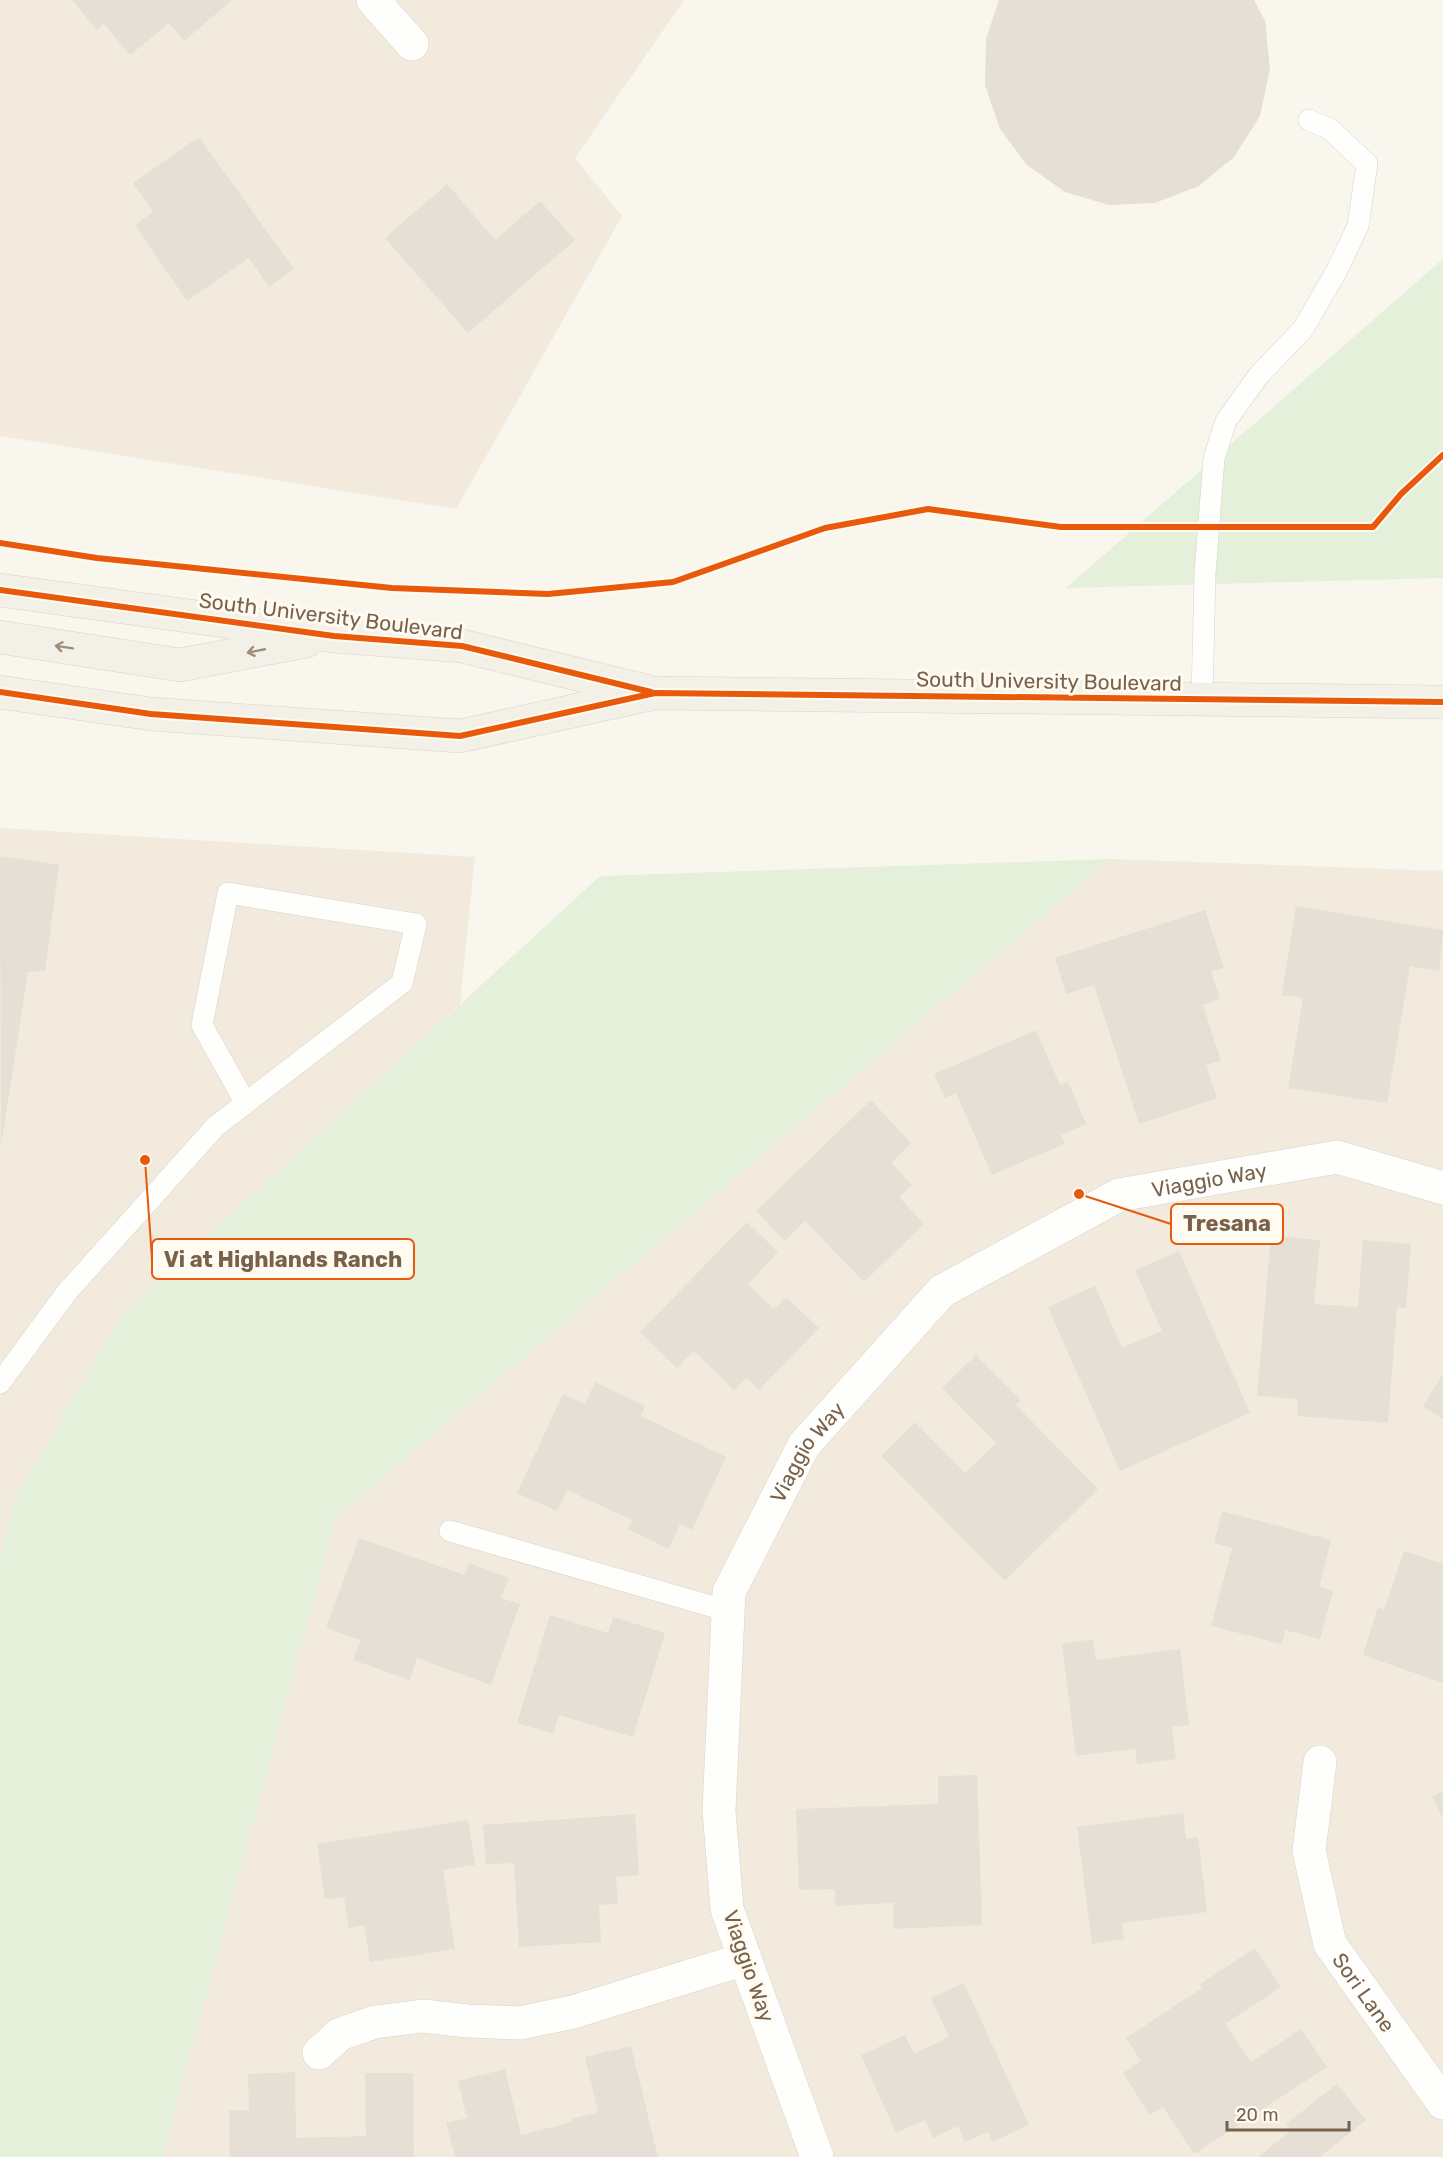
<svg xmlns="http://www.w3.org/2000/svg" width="1443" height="2157" font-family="Rubik,sans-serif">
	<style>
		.residential { fill: #f2eadc }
		.green { fill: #e4f0d9 }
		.building { fill: #e6dfd5 }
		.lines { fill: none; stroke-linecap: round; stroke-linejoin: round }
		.service-casing { stroke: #d8d3cc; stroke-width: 22 }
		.minor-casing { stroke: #d8d3cc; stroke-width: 34 }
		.primary-casing { stroke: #dad3cb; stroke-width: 34 }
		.service { stroke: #fefefc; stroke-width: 21 }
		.minor { stroke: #fefefc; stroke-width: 33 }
		.primary { stroke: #f3f0e7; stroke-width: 33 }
		.cycleway-casing { stroke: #fffbf1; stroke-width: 10 }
		.cycleway { stroke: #e8590c; stroke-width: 6 }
		.oneway { stroke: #9e8d7a }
		.labels { text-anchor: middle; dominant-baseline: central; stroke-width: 6; stroke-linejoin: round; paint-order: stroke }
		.street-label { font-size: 21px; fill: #79624c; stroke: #fffbf1 }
		.leader { fill: none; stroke: #e8590c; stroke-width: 2 }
		.callout-dot { fill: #e8590c; stroke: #fffbf1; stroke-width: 2 }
		.callout { fill: #fffbf1; stroke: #e8590c; stroke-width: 2 }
		.callout-label { font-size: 22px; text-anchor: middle; font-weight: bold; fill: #79624c }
	</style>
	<rect width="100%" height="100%" fill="#f9f6ee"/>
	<g class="residential">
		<polygon points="0,0 684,0 575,158 622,216 456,509 0,436"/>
		<polygon points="0,828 475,857 460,1004 121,1316 14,1501 0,1560"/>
		<polygon points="1110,859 1443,871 1443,2157 162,2157 336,1517"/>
	</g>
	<g class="green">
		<polygon points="1443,259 1443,578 1066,588"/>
		<polygon points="1110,859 336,1517 162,2157 0,2157 0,1560 14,1501 121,1316 600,876"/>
	</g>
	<g class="building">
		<polygon points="72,0 232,0 184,41 169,23 130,55 104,24 97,30"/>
		<polygon points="999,0 1254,0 1265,21 1270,69 1260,116 1234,157 1199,186 1155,203 1109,205 1065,192 1027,165 1000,129 985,85 986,39"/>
		<polygon points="199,137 294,269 269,287 249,258 187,301 135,225 153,212 133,183"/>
		<polygon points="447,184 495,240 540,201 575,240 468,333 385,238"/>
		<polygon points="0,856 59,865 45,971 28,972 1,1146"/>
		<polygon points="1296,906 1443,930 1439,971 1410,966 1387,1103 1288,1088 1303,998 1282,995"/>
		<polygon points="1205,910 1224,968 1211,971 1220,999 1203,1005 1221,1061 1206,1065 1217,1098 1139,1124 1094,985 1066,994 1055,958"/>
		<polygon points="1036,1030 1060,1085 1068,1082 1086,1124 1061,1135 1065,1144 992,1175 956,1093 945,1098 934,1074"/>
		<polygon points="871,1100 911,1143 891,1163 912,1185 899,1197 924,1224 864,1282 805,1221 785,1241 756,1211"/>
		<polygon points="747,1222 778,1252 748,1284 774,1309 786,1297 819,1328 759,1390 746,1378 734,1390 694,1351 677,1368 640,1332"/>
		<polygon points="1271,1236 1320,1240 1314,1304 1358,1307 1363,1240 1411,1244 1406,1308 1397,1307 1388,1423 1297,1416 1298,1399 1257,1396"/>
		<polygon points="1179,1251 1250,1413 1120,1471 1048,1307 1095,1286 1122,1348 1162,1331 1135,1270"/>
		<polygon points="976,1355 1021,1400 1016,1405 1098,1489 1005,1581 881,1456 915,1422 965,1473 996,1443 942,1388"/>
		<polygon points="1443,1374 1443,1419 1423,1406"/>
		<polygon points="595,1382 645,1406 641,1416 726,1457 692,1530 680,1524 669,1549 628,1529 632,1520 567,1490 557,1511 517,1493 563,1394 585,1404"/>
		<polygon points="1222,1511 1331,1540 1319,1587 1333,1591 1320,1639 1285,1630 1282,1644 1211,1626 1232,1548 1214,1543"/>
		<polygon points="359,1538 464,1575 469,1563 509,1578 501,1598 520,1604 491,1685 417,1658 410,1680 353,1660 361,1640 326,1628"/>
		<polygon points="1404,1551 1443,1564 1443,1683 1363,1655 1378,1607 1384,1610"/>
		<polygon points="550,1615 608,1633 613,1617 665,1633 633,1737 559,1715 553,1734 517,1723"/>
		<polygon points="1093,1639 1096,1660 1180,1649 1189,1725 1172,1727 1176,1759 1137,1764 1135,1749 1076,1756 1062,1644"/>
		<polygon points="977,1775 982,1925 894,1929 893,1903 835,1906 835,1889 799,1890 796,1809 938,1804 938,1776"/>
		<polygon points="1443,1791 1443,1818 1432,1797"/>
		<polygon points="1183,1813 1186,1839 1198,1837 1207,1912 1122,1923 1124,1939 1092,1944 1077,1827"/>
		<polygon points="635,1814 639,1875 616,1877 618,1904 599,1905 601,1942 519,1947 514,1863 486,1864 483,1825"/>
		<polygon points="468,1820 475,1865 443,1870 455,1949 370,1962 364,1925 349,1928 344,1897 325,1899 317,1844"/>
		<polygon points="1255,1948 1281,1987 1225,2024 1251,2062 1301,2029 1327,2067 1194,2154 1163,2107 1150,2115 1123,2073 1141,2061 1126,2038 1202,1988 1200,1984"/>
		<polygon points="964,1983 1029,2125 992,2142 988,2132 965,2142 958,2126 933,2138 925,2120 896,2133 861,2055 905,2035 914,2054 949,2037 931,1998"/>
		<polygon points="631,2046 658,2157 455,2157 446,2123 467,2118 458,2081 505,2069 521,2135 572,2122 571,2119 598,2112 585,2057"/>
		<polygon points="295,2072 296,2138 366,2136 365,2073 413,2073 414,2157 230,2157 229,2110 249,2110 248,2074"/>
		<polygon points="1337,2084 1366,2120 1320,2157 1258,2157 1291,2131 1286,2124"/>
	</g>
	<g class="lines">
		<defs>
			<g id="service">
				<polyline points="1202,699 1205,574 1214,458 1226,421 1259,375 1303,329 1336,272 1358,226 1367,164 1330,129 1309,120"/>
				<polyline points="0,1383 67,1292 216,1126 402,983 416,924 228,893 202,1025 245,1102"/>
				<polyline points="450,1531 728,1611"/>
			</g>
			<g id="minor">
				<polyline points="373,0 412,44"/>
				<path id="s1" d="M1320,1762l-11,89 21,93 113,159"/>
				<polyline points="319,2053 340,2034 375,2022 423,2016 468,2021 520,2023 573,2012 745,1959"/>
				<path id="s2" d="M817,2157l-90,-248 -8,-98 10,-219 75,-147 138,-154 177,-96 218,-38 106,31"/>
			</g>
			<g id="primary">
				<polyline points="0,590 334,636 462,646 646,691"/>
				<polyline points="0,637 180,665 306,641"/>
				<polyline points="0,692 151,714 460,736 655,693 1443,702"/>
			</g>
		</defs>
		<use href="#service" class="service-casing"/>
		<use href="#minor" class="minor-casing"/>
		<use href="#primary" class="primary-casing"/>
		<use href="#service" class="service"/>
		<use href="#minor" class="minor"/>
		<use href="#primary" class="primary"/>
		<defs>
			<g id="cycleway">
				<polyline points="0,543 97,558 392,588 548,594 673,582 825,528 928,509 1061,527 1373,527 1401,494 1443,455"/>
				<polyline points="0,590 334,636 462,646 651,692"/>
				<polyline points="0,692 151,714 460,736 655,693 1443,702"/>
			</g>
		</defs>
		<use href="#cycleway" class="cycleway-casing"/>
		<use href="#cycleway" class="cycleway"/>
	</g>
	<defs><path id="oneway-shaft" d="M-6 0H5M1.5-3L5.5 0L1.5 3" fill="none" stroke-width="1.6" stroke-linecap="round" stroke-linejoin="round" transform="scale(1.5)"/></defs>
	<g class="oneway">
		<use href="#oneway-shaft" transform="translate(64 647) rotate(-171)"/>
		<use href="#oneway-shaft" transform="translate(256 651) rotate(169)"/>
	</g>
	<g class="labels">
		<g class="street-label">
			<text transform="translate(331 616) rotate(7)">South University Boulevard</text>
			<text transform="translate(1049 681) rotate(1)">South University Boulevard</text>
			<text stroke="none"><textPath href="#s2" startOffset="1246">Viaggio Way</textPath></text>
			<text stroke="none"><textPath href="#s2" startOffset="742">Viaggio Way</textPath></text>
			<text transform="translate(749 1966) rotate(71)">Viaggio Way</text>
			<text stroke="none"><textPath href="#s1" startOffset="244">Sori Lane</textPath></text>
		</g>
	</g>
	<path class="leader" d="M1079 1194L1171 1224M145 1160L152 1259"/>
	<g class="callout-dot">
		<circle cx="1079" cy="1194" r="6"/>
		<circle cx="145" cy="1160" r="6"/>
	</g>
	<g class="callout">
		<rect x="1171" y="1204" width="112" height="40" rx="6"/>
		<rect x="152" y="1239" width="262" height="40" rx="6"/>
	</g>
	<g class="callout-label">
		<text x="1227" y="1231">Tresana</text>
		<text x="283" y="1267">Vi at Highlands Ranch</text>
	</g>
	<path d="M1227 2121v9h122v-9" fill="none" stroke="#79624c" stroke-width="3"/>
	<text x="1236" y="2121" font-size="18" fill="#79624c" stroke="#fffbf1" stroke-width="4.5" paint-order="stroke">20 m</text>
</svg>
